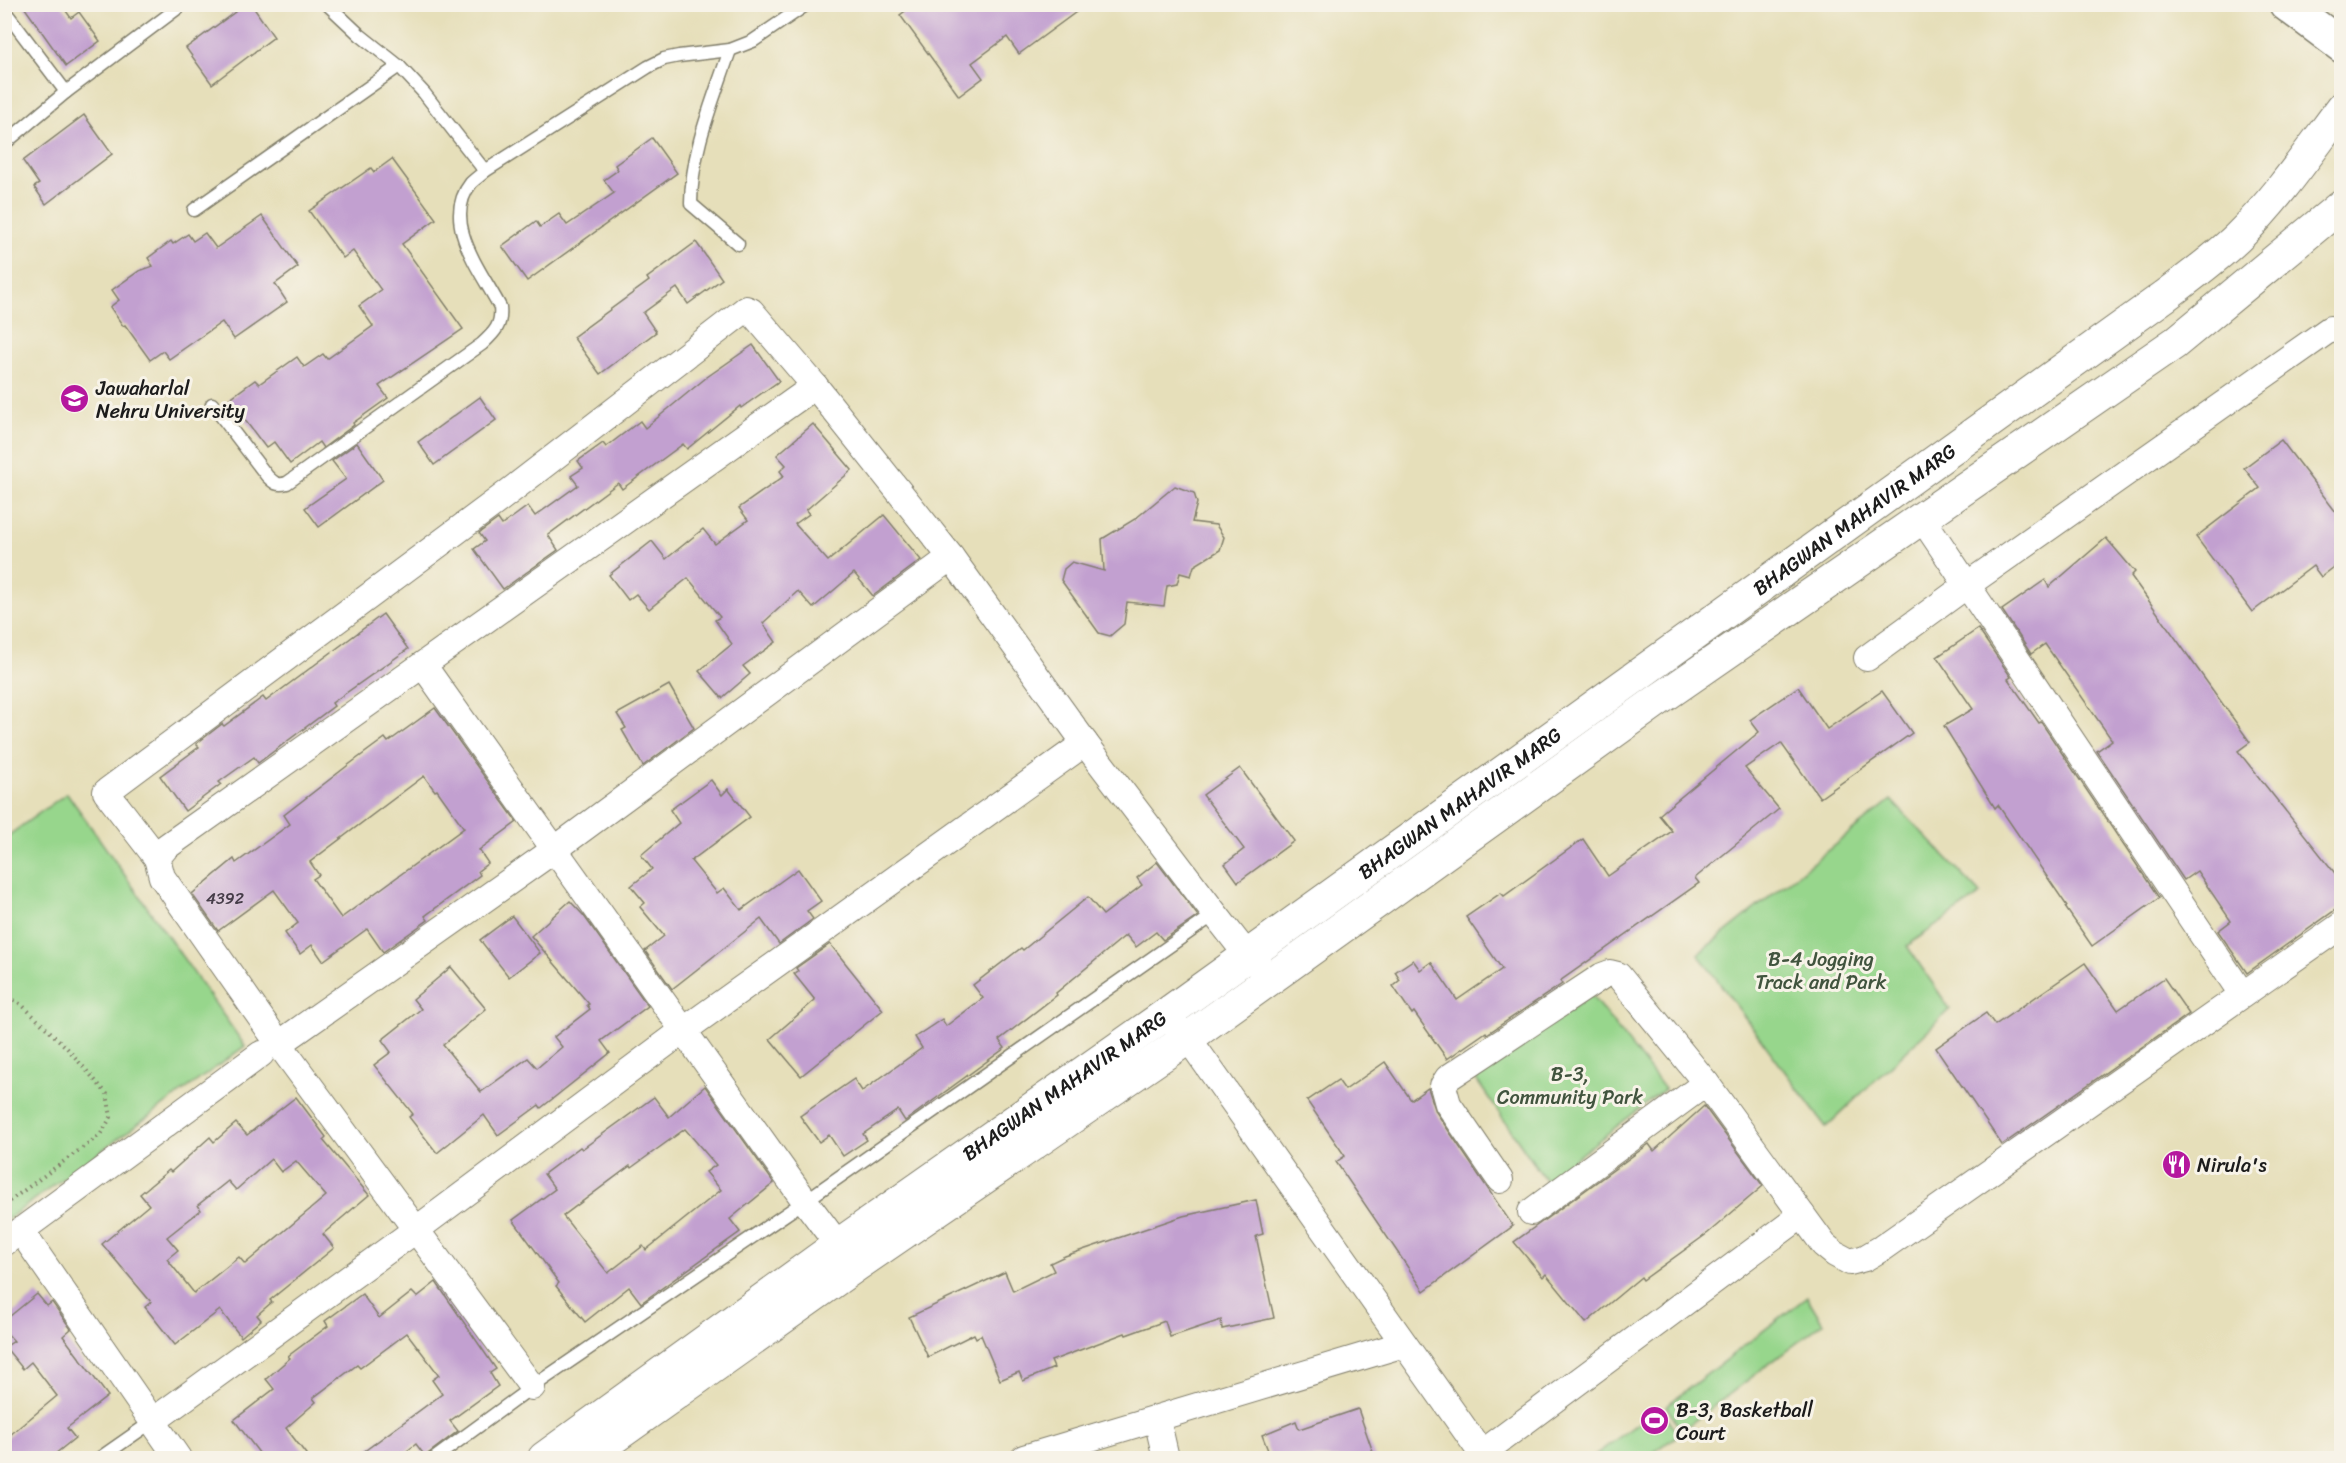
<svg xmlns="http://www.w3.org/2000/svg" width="2346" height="1463" font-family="Sriracha,sans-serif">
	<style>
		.green { fill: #97d68c; stroke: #5a7954; stroke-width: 1.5 }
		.building { fill: #c2a0d0; fill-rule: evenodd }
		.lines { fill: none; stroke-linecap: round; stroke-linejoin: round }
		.service-casing { stroke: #817e6b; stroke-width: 15 }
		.minor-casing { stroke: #817e6b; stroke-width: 28 }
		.tertiary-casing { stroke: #817e6b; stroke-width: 34 }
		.secondary-casing { stroke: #817e6b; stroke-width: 36 }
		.path { stroke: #817e6b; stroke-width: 4; stroke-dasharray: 1.5 4.5; stroke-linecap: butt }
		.service { stroke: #fff; stroke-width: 12 }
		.minor { stroke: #fff; stroke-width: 26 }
		.tertiary { stroke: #fff; stroke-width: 32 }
		.secondary { stroke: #fff; stroke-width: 33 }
		.labels { text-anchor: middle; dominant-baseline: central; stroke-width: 6; stroke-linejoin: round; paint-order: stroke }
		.number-label { font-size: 16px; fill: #463d49 }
		.poi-label { font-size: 20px; fill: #1c1c1c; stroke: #f7f3e8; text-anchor: start }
		.street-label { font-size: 20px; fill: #1c1c1c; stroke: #f7f3e8 }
		.park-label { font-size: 20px; fill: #41543e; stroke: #f7f3e8 }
	</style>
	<rect width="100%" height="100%" fill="#f7f3e8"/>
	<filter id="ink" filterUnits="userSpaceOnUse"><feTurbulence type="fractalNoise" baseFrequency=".0167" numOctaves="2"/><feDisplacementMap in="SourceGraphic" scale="12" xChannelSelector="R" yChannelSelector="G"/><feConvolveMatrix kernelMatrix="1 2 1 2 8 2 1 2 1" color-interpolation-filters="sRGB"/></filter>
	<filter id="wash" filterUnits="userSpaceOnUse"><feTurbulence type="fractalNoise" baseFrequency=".008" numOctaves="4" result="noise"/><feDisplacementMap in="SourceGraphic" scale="24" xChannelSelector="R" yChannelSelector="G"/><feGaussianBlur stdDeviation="1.35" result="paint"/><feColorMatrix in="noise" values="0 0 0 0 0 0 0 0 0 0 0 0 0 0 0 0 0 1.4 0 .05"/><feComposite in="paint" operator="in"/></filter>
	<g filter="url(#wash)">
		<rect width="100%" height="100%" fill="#e6dfba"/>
		<g class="green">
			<polygon points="67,793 245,1046 5,1221 5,838"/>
			<polygon points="1891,800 1981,894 1907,946 1950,1009 1826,1127 1698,954"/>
			<polygon points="1591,995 1665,1089 1546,1181 1475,1078"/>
			<polygon points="1807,1297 1823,1323 1681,1431 1666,1406"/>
			<polygon points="1660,1407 1678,1435 1646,1458 1591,1458"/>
		</g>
		<g id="blocks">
			<g class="building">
				<polygon points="22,4 61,4 71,18 79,12 100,41 66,66"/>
				<polygon points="246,4 251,4 274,37 212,84 186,48"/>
				<polygon points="915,4 1087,4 1019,54 1007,37 972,63 983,78 959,96 900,15"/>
				<polygon points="84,115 112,154 46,204 34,187 39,184 23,161"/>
				<polygon points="652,138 677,173 527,281 502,246 536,221 540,227 559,214 567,225 614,193 604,180 618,170 615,165"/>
				<polygon points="392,159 436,219 402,244 463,329 379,386 388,398 353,423 354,425 323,448 319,442 290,464 274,442 266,448 229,399 255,380 259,384 297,357 304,367 323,354 327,359 373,326 359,306 381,290 353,251 343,258 309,211 371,168 374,172"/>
				<polygon points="262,216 298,267 275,284 287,302 234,339 222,322 169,359 163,351 150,360 125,325 123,326 110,307 119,300 112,290 139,271 153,266 148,258 171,241 173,244 188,234 193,241 205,233 216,248"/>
				<polygon points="696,242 722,279 688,304 677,288 643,313 656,332 600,374 573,337 649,281 647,278"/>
				<polygon points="753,345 779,381 741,408 740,406 687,449 683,444 622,489 618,483 548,535 558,550 503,589 474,549 485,541 479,533 498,519 502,525 528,506 535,516 578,485 571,476 583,468 578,461 603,443 606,447 640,421 645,428 707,377"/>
				<polygon points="480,397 496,420 434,465 418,442"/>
				<polygon points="813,424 852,470 806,510 809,514 795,524 828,561 884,515 921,560 873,596 854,573 813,608 798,591 763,623 776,642 743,666 750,674 722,698 699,671 732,644 715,620 720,617 688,578 649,609 636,594 628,600 609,575 652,541 666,559 703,529 715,544 748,520 739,508 784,476 780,471 786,465 777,455"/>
				<polygon points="2281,440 2342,520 2342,561 2321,577 2313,566 2252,612 2196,537 2260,488 2244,468"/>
				<polygon points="357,443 383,480 319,527 305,508 346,479 332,461"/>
				<polygon points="1175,486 1194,493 1197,503 1192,522 1216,525 1224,537 1220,550 1194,566 1191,576 1180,573 1177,584 1167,586 1164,606 1127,602 1124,624 1110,636 1099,633 1061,580 1064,569 1072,562 1104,571 1102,539 1135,519"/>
				<polygon points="2106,538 2135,572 2131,576 2250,742 2238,751 2342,882 2342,905 2247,973 2218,931 2231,921 2197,871 2184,880 2097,751 2112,740 2045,644 2031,654 2002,610 2045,580 2049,587"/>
				<polygon points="383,614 408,649 332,703 334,706 258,763 254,757 219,782 221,784 185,811 160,776 199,747 196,744 222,724 224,726 263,697 266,701"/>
				<polygon points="1978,629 2011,677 2008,679 2039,723 2041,722 2159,898 2092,946 2065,907 2067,906 1998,805 1995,808 1944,726 1973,709 1937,657"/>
				<polygon points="669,685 694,728 643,766 622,730 626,728 617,714"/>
				<polygon points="1798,687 1827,729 1882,691 1912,733 1820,798 1781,743 1745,768 1779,809 1695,878 1699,883 1560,981 1562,984 1487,1034 1486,1032 1447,1059 1414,1012 1412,1014 1393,986 1400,980 1395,972 1413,960 1420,970 1431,962 1457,1000 1502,969 1466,917 1501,893 1504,896 1583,839 1608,876 1672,831 1659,815 1759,732 1750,720"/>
				<path d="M435,708l82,114 -38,28 9,13 -10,8 2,4 -55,41 3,4 -45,32 -16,-23 -44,32 -11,-16 -12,9 -15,-21 13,-10 -24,-33 -56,41 -26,-37 42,-35 2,4 54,-39 -6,-9 63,-49 38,-28 3,4zM424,776l11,15 2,-1 27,38 -123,90 -28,-39 6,-4 -9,-13z"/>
				<polygon points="1240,768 1294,841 1238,882 1225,864 1244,849 1203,795"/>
				<polygon points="711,780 722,795 728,789 750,817 691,861 717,893 724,888 741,910 798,869 821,901 807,911 813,919 779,944 761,919 672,989 645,951 664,936 640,907 645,903 631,886 652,869 641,855 679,823 670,810"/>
				<polygon points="1157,862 1198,916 1163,940 1156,932 1136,947 1126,935 1056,993 1057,995 999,1040 1005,1048 905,1121 898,1110 863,1134 867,1140 843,1156 829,1135 819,1142 800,1116 854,1079 862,1091 922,1048 915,1037 942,1019 946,1026 983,998 973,985 1021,948 1023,950 1088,897 1103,915 1142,885 1137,878"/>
				<polygon points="570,901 584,916 648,1006 601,1041 610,1053 541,1108 539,1105 498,1135 484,1115 437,1153 409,1117 413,1114 374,1065 391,1052 382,1040 421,1009 413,999 451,967 486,1009 443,1045 481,1092 528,1058 537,1068 562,1047 554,1037 590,1009 587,1005 589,1004 531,936"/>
				<polygon points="512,916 540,953 509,977 480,940"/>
				<polygon points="830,944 883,1010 801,1076 770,1039 815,1000 794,974 798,971 796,968"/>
				<polygon points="2085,963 2118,1010 2164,978 2189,1014 2002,1145 1936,1048 1986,1013 1995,1025"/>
				<polygon points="1385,1062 1411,1100 1428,1088 1436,1112 1513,1226 1424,1291 1336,1162 1345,1156 1307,1101 1338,1080 1345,1090"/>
				<path d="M705,1086l69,97 -44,36 10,13 -99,71 -12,-16 -44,35 -29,-36 3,-3 -46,-63 42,-31 -11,-15 36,-27 2,2 72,-52 15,20zM685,1129l31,36 -10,7 15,18 -75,60 -3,-4 -35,27 -45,-57 67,-50 1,2z"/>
				<path d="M296,1097l30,40 -3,3 46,55 -46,39 11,14 -64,52 2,2 -15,13 4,5 -20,17 -21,-27 -45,35 -30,-38 6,-5 -49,-58 47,-39 -9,-11 29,-24 2,2 39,-35 4,5 22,-19 11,12zM271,1159l10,13 15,-11 30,35 -81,68 -6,-7 -45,36 -27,-34 11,-9 -11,-13 34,-27 -3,-5 30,-24 8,9z"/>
				<polygon points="1704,1106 1763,1186 1708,1233 1643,1280 1641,1277 1586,1323 1546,1274 1543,1277 1514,1242 1649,1144 1654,1151"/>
				<polygon points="1256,1200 1263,1234 1256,1236 1274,1318 1222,1329 1221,1320 1170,1337 1165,1321 1126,1335 1125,1333 1051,1361 1054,1368 1023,1381 1019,1372 1000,1380 981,1335 976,1338 974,1334 928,1357 909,1317 1005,1272 1013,1291 1054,1271 1050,1263 1065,1256 1183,1216"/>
				<polygon points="436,1282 496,1369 490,1373 498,1386 450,1421 458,1431 425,1456 416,1444 398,1458 355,1458 442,1394 432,1380 439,1375 407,1333 360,1368 357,1365 313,1398 316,1402 286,1428 309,1458 263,1458 234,1420 274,1389 266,1379 290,1358 288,1356 328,1326 325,1321 362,1294 379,1318 412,1292 417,1297"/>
				<polygon points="37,1294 47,1306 52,1302 71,1329 63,1336 108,1396 67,1428 75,1438 50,1458 4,1458 4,1440 57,1396 31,1362 23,1369 5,1347 14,1341 4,1330 4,1321"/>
				<polygon points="1358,1409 1375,1458 1271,1458 1262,1435 1296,1421 1299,1429"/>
			</g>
		</g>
	</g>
	<g filter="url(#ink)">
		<use href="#blocks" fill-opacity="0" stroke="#817e6b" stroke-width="1.5"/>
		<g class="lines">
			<defs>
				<g id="service">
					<polyline points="327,4 360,35 399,66 424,93 485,171 648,67 664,59 679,56 730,50 753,41 807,4"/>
					<polyline points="4,10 66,92"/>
					<path d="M730,50c-17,51 -39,101 -39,154l47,40"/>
					<polyline points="4,144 66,92 183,4"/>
					<polyline points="194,210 399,66"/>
					<path d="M212,404l55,72c7,7 10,10 20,7l195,-139c13,-12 20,-19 18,-37 -18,-35 -60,-85 -29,-124 4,-4 10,-8 14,-12"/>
					<polyline points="100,1458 153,1421"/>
					<polyline points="435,1458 532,1387 805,1201 1215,914"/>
				</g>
				<g id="minor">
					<polyline points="1922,518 2242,994"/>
					<polyline points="1867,658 1967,585 2330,329"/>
					<polyline points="423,665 805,1201 838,1245 850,1258"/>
					<polyline points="157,858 166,847 815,386"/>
					<polyline points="1165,1015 1188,1038 1485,1458"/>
					<polyline points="279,1044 554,850 951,557"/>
					<polyline points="1500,1180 1448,1104 1443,1086 1448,1078 1602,976 1610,973 1618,975 1706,1083 1824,1245 1835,1254 1850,1262 1865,1258 1882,1248 2342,925"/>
					<polyline points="1531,1212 1706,1083"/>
					<polyline points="21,1231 178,1458"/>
					<polyline points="4,1243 261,1054"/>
					<polyline points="532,1387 279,1044 162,877 157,858 106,792 501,498 746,309 751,311 815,386 951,557 1085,743 1215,914 1247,955 1271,978"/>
					<polyline points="1157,1419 1166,1458"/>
					<polyline points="153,1421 417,1229 684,1030 1085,743"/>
					<polyline points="1481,1454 1802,1215"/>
					<polyline points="1024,1458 1404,1344"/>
				</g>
				<g id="tertiary">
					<path id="s1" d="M544,1458l294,-213 327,-230 1000,-719c25,-19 50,-37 72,-58 40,-39 72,-86 105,-130"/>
					<polyline points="585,1458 857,1265 1188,1038 1654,703 2175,343 2342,205"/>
				</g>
				<polyline id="secondary" points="2286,4 2342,46"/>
			</defs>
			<use href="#service" class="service-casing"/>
			<use href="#minor" class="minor-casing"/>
			<use href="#tertiary" class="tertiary-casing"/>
			<use href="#secondary" class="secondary-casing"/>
			<polyline class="path" points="4,993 23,1006 67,1048 107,1094 111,1117 100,1135 4,1205"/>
			<use href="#service" class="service"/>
			<use href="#minor" class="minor"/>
			<use href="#tertiary" class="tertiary"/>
			<use href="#secondary" class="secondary"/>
		</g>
	</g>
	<defs>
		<symbol id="university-disc" viewBox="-11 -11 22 22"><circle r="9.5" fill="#b5179e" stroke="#f7f3e8"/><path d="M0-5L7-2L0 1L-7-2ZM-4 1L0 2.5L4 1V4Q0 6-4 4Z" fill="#fff"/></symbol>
		<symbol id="restaurant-disc" viewBox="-11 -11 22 22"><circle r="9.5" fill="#b5179e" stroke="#f7f3e8"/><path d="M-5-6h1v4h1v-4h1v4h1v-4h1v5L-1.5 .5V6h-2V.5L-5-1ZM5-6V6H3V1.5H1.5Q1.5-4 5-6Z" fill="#fff"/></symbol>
		<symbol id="stadium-disc" viewBox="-11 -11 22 22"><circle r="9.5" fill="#b5179e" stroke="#f7f3e8"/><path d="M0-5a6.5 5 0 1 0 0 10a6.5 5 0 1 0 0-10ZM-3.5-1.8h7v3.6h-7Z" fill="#fff"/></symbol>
	</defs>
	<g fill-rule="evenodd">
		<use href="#university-disc" x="58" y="382" width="33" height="33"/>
		<use href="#restaurant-disc" x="2160" y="1148" width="33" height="33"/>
		<use href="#stadium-disc" x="1638" y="1404" width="33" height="33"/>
	</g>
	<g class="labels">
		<g class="number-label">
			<text x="225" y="898">4392</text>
		</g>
		<g class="poi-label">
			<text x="96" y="388">Jawaharlal<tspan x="96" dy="23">Nehru University</tspan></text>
			<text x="2197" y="1165">Nirula's</text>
			<text x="1676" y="1410">B-3, Basketball<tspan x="1676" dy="23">Court</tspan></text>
		</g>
		<g class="street-label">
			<text stroke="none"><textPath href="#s1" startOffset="1612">BHAGWAN MAHAVIR MARG</textPath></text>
			<text stroke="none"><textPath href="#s1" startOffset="1126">BHAGWAN MAHAVIR MARG</textPath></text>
			<text stroke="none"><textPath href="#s1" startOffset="640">BHAGWAN MAHAVIR MARG</textPath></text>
		</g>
		<g class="park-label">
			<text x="1821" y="959">B-4 Jogging<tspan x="1821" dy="23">Track and Park</tspan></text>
			<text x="1570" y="1074">B-3,<tspan x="1570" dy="23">Community Park</tspan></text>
		</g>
	</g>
	<rect width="2346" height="1463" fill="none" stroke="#f7f3e8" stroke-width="24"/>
</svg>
